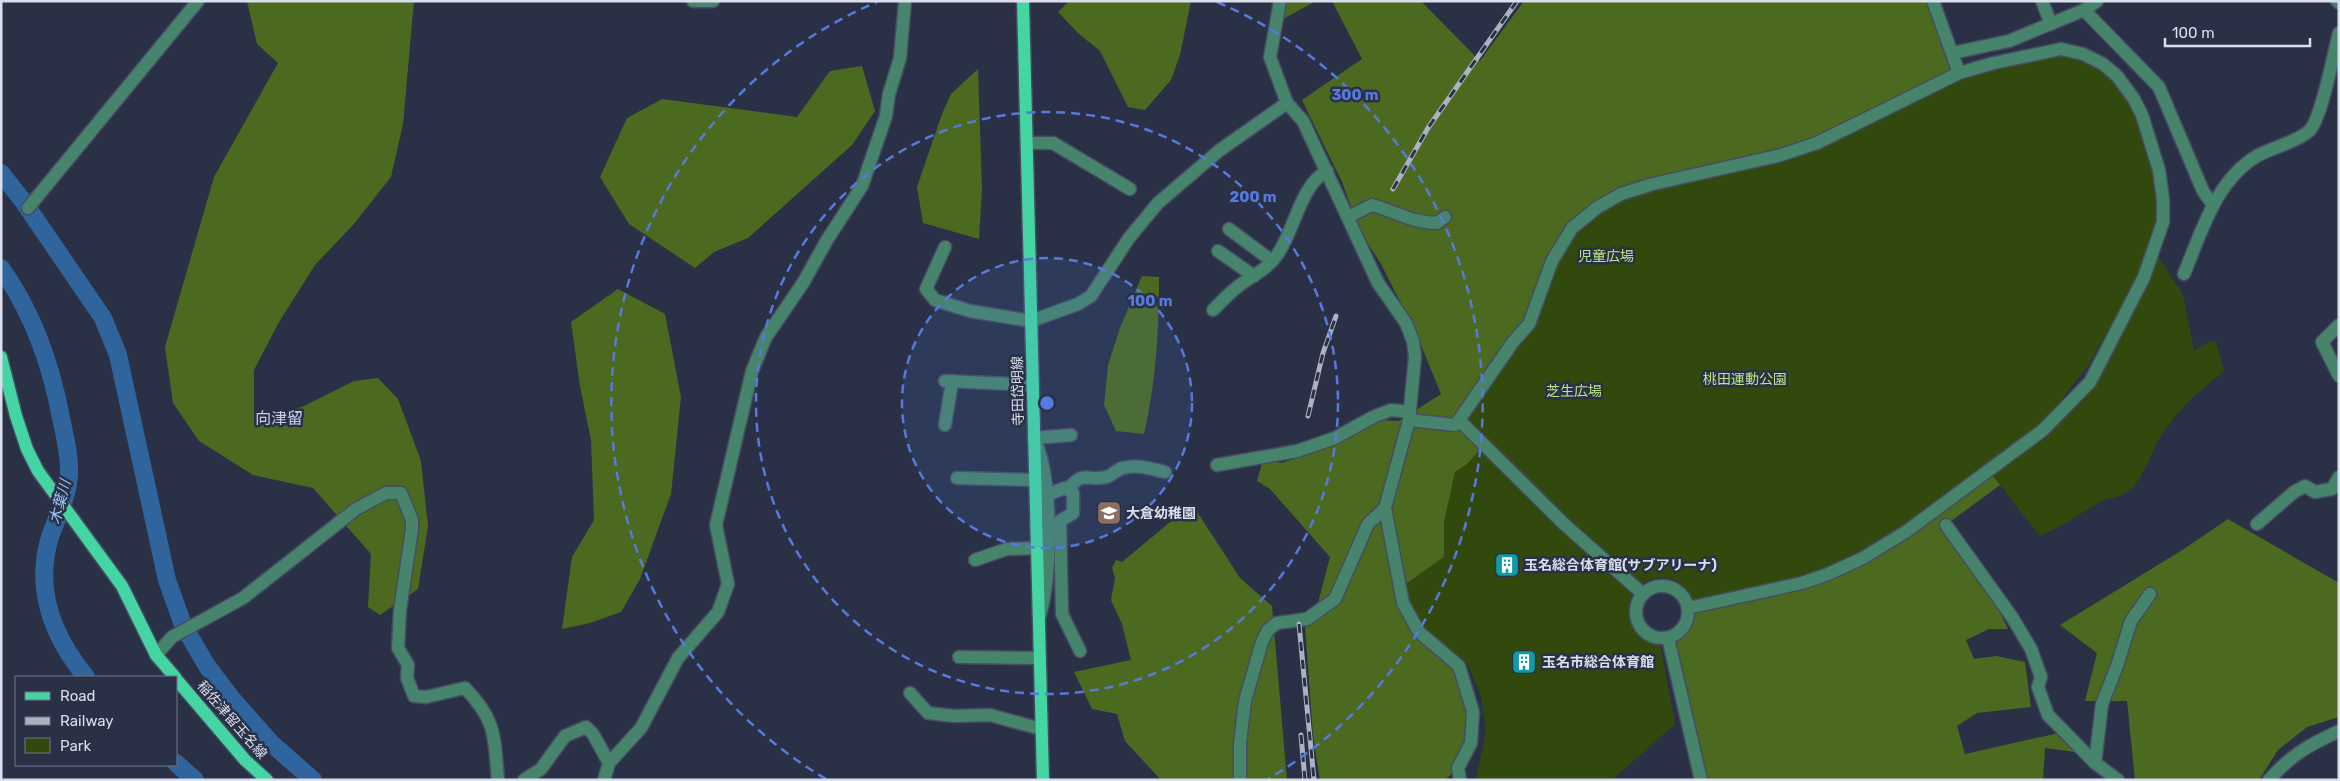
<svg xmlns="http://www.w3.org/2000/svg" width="2340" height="781" font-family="Rubik,'Noto Sans JP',sans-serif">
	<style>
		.green { fill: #32490d }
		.forest { fill: #4b6a1f }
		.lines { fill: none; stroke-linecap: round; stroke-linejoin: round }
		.river { stroke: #2f649d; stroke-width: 18 }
		.minor-casing { stroke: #464d62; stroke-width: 15 }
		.major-casing { stroke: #464d62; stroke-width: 15 }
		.minor { stroke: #46846b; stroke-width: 12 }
		.major { stroke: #44d5a2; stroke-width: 12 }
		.rail-casing { stroke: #adb2c2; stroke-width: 5 }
		.rail { stroke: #2a3147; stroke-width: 3; stroke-dasharray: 9; stroke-linecap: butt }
		.ring { fill: none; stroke: #567ade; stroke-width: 2.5; stroke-dasharray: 9 6 }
		.labels { text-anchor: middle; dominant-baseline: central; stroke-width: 5; stroke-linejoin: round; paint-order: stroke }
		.park-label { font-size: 14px; fill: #b8e781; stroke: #2a3147 }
		.street-label { font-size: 14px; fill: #dadfed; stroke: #2a3147 }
		.poi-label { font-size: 14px; font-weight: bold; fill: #dadfed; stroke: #2a3147; text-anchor: start }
		.water-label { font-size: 15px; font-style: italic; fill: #9ec9fa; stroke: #2a3147 }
		.quarter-label { font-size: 16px; fill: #c5cfea; stroke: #2a3147 }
		.centre { fill: #567ade; stroke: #2a3147; stroke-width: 2.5 }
		.ring-label { font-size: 15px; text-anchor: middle; font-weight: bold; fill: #567ade; stroke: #2a3147; stroke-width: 5; stroke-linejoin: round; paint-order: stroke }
	</style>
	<rect width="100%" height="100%" fill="#2a3147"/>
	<g class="green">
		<path d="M2071,51l32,13 39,51 21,107 -24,53 -51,91 -39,49 -123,110 -92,45 -141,33c-16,-48 -79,-21 -60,21 5,12 14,18 27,20l15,80 -63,56h-136l10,-49 -5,-35 -14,-33 -48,-31 -16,-29 4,-20 37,-26v-35l11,-50 11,-7 1,-62 90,-153 41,-43 361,-134z"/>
		<path d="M2152,247l31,48 11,56 16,-10 6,2 8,28c-26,21 -45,37 -63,65 -12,19 -17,46 -37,58 -6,4 -15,4 -22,7 -22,12 -39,26 -62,35l-51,-65 101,-89z"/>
	</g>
	<g class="forest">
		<polygon points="247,1 414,1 403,124 391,177 353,225 315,265 279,322 254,370 254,424 304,406 354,381 378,378 398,399 421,461 428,526 418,589 380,615 368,607 371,554 313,488 253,475 199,441 173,403 165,347 214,177 278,63 257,44"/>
		<polygon points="1069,1 1191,1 1180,55 1171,80 1145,110 1128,107 1100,51 1078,33 1058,12"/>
		<polygon points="1273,1 1316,1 1270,26"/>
		<polygon points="1332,1 1421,1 1480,61 1524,1 1932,1 1959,73 1817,143 1608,202 1567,236 1535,305 1467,403 1470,418 1468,420 1489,440 1466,465 1455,472 1444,522 1444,557 1407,583 1403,603 1419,632 1459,666 1473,712 1458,768 1445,780 1320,780 1313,736 1304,613 1318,603 1330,557 1270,489 1257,481 1263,460 1282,463 1326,448 1377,420 1399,421 1441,394 1416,333 1381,264 1359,229 1342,182 1302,100 1362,59"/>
		<polygon points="862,66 875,111 852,145 748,238 714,252 695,268 629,224 600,177 627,118 662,99 797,117 830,71"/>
		<polygon points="978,69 982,188 979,239 923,223 917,187 942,114 951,94"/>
		<path d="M1142,276l17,1c0,54 -3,105 -15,157l-28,-3 -12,-26 4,-40 12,-37z"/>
		<polygon points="618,289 665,314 681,397 671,494 640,579 621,612 590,623 562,629 572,557 594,520 591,440 580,386 571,322"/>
		<path d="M1988,470l12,15 -57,42 56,83 9,19h-19l-23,11 8,19 22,-3 29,6 6,45 -54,6 -20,13 8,28 94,-21 16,19 -30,-4 -2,32h-342l-32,-138c14,-7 21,-15 21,-31l157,-46z"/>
		<polygon points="1192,504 1240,578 1272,606 1287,780 1161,780 1125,741 1117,714 1092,709 1074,672 1131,660 1122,624 1111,600 1115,578 1112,568 1116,560 1122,562"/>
		<polygon points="2228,519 2339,583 2339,717 2307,727 2278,750 2259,780 2135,780 2127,701 2085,701 2097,653 2060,625 2184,549"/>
	</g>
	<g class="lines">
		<g class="river">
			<polyline points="1,173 23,201 103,318 118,355 167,580 183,625 207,666 232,699 271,743 313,780"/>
			<path d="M1,268c32,45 50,96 60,150 4,19 9,38 8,57 -1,21 -12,42 -19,62 -16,52 3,100 36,140"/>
			<polyline points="176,763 195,780"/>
		</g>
		<defs>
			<g id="minor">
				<polyline points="693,1 713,1"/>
				<polyline points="1280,1 1270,57 1287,103 1303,121 1378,283 1406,323 1413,341 1415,357 1409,420 1385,508 1403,603 1419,632 1459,666 1473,712 1471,743 1458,768 1460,780"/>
				<polyline points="1933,1 1959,73"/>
				<polyline points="2042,1 2051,24"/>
				<polyline points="2097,1 2084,10 2159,87 2203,191 2213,205"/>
				<polyline points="2337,1 2339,3"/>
				<polyline points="1952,53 2009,41 2084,10"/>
				<polyline points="1027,143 1053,143 1130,189"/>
				<polyline points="28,208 198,1"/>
				<path d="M1348,217l24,-12c22,6 41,18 65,18l8,-6"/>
				<polyline points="1229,229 1272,261"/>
				<polyline points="945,247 926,289 935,300 970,311 1031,321 1078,304 1091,296 1129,238 1158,203 1220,150 1287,103"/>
				<polyline points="1218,251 1254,276"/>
				<path d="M2184,274c17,-41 32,-94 73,-118 16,-9 38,-13 52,-25 12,-10 25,-79 30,-98"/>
				<path d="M1213,310c10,-10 19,-20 31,-28 12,-8 25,-15 33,-27 18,-25 23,-70 50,-84"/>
				<polyline points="2339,325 2322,342 2339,376"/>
				<polyline points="945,381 1033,385"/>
				<polyline points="1409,420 1455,425 1459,420"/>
				<polyline points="945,425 952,382"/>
				<polyline points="1217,465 1297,451 1335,438 1373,417 1391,410 1410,412"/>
				<polyline points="957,478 1035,480"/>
				<path d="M1068,490c15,-21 19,-8 38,-13 6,-1 11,-8 17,-9 15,-4 28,1 42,4"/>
				<polyline points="1046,495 1065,488 1073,493 1073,513 1060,521"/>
				<polyline points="1060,521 1062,614 1080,651"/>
				<polyline points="2257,524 2294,492 2305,486 2315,492 2332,489 2339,477"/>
				<polyline points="1946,525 2012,617 2031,649 2041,677 2038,687 2048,715 2095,763 2118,780"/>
				<polyline points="975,560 1007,549 1037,548"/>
				<circle cx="1662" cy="612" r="26"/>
				<polyline points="1643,594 1564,524 1459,420 1513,342 1529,324 1552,261 1572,228 1598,207 1621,194 1653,184 1781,155 1817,143 1959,73 1994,63 2061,49 2083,54 2103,64 2117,76 2134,99 2142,115 2159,170 2163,199 2163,222 2144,277 2090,382 2043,430 1907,531 1863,558 1828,574 1802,583 1688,608"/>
				<path d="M1040,615c12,-43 13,-137 -6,-177l37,-3"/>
				<polyline points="1668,638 1701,780"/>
				<path d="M156,655l16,-18 71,-39 113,-89 30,-16h15l11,27v9l-12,81 -2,38 10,17 -1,13 7,18 12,1 39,-9c32,33 29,49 33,92"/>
				<polyline points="959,657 1040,658"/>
				<polyline points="910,693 928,713 954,716 990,715 1041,729"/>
				<polyline points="2095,763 2102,704 2117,666 2131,621 2150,594"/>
				<polyline points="524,780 541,769 565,736 586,727 593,734 609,763"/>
				<polyline points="604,780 609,763 641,728 678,658 718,612 728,584 716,525 752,371 766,337 803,283 827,240 862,186 886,116 889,94 900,58 905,1"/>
				<polyline points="1240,780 1240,743 1245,701 1262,642 1268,630 1277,623 1307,619 1335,599 1368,524 1385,508"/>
				<path d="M2269,780c22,-25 40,-35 70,-49"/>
			</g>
			<g id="major">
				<polyline points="1023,1 1043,780"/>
				<polyline points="1,357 16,416 27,449 38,471 122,586 156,655 175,677"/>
				<polyline points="176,679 245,760 267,780"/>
			</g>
		</defs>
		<use href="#minor" class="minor-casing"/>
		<use href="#major" class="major-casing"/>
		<use href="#minor" class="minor"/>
		<use href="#major" class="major"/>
		<defs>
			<g id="rail">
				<polyline points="1393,189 1428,128 1517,1"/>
				<polyline points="1308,416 1323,353 1336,316"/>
				<polyline points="1299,624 1314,780"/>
				<polyline points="1301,735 1305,780"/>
			</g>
		</defs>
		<use href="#rail" class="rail-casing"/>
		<use href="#rail" class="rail"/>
	</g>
	<circle cx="1047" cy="403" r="145" fill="#567ade" fill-opacity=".12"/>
	<g class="ring">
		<circle cx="1047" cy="403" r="145"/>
		<circle cx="1047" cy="403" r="291"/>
		<path d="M826 779A436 436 0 0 1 877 2M1217 2A436 436 0 0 1 1268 779"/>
	</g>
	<defs>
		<symbol id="school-square" viewBox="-11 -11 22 22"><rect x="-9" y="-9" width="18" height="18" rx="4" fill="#8d6e63" stroke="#2a3147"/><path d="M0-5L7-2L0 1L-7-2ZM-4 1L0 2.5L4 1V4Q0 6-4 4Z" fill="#fff"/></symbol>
		<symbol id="building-square" viewBox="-11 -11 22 22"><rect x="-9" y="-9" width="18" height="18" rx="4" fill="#0f9aa8" stroke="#2a3147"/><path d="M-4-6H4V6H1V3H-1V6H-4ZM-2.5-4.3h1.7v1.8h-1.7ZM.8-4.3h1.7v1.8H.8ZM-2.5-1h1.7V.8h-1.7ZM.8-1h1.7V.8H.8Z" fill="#fff"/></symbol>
	</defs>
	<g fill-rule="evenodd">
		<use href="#school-square" x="1095" y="499" width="28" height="28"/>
		<use href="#building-square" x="1493" y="551" width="28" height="28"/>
		<use href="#building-square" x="1510" y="648" width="28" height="28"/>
	</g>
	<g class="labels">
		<g class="park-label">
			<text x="1606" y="256">児童広場</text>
			<text x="1745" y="379">桃田運動公園</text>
			<text x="1574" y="391">芝生広場</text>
		</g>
		<g class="street-label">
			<text transform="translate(1018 391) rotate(-91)">寺田岱明線</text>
			<text transform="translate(232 720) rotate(49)">稲佐津留玉名線</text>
		</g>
		<g class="poi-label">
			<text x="1126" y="513">大倉幼稚園</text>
			<text x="1524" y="565">玉名総合体育館(サブアリーナ)</text>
			<text x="1542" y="662">玉名市総合体育館</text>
		</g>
		<g class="water-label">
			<text transform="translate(60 502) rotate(-75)">木葉川</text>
		</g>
		<g class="quarter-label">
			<text x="279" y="418">向津留</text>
		</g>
	</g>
	<circle cx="1047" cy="403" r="8" class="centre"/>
	<g class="ring-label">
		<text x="1355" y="100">300 m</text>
		<text x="1253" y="202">200 m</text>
		<text x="1150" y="306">100 m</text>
	</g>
	<rect width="2340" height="781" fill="none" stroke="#dadfed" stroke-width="5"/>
	<rect x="15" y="676" width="162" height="90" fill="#2a3147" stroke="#707789"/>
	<rect x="25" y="692" width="25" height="8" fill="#44d5a2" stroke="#707789"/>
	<text x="60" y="701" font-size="15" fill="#dadfed">Road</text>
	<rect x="25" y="717" width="25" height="8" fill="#adb2c2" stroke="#707789"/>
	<text x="60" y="726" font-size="15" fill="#dadfed">Railway</text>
	<rect x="25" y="738" width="25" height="15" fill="#32490d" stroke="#707789"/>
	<text x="60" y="751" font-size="15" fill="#dadfed">Park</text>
	<path d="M2165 38v8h145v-8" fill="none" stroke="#dadfed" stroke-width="2.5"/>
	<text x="2172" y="38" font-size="15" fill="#dadfed" stroke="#2a3147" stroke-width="4" paint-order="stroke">100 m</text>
</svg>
